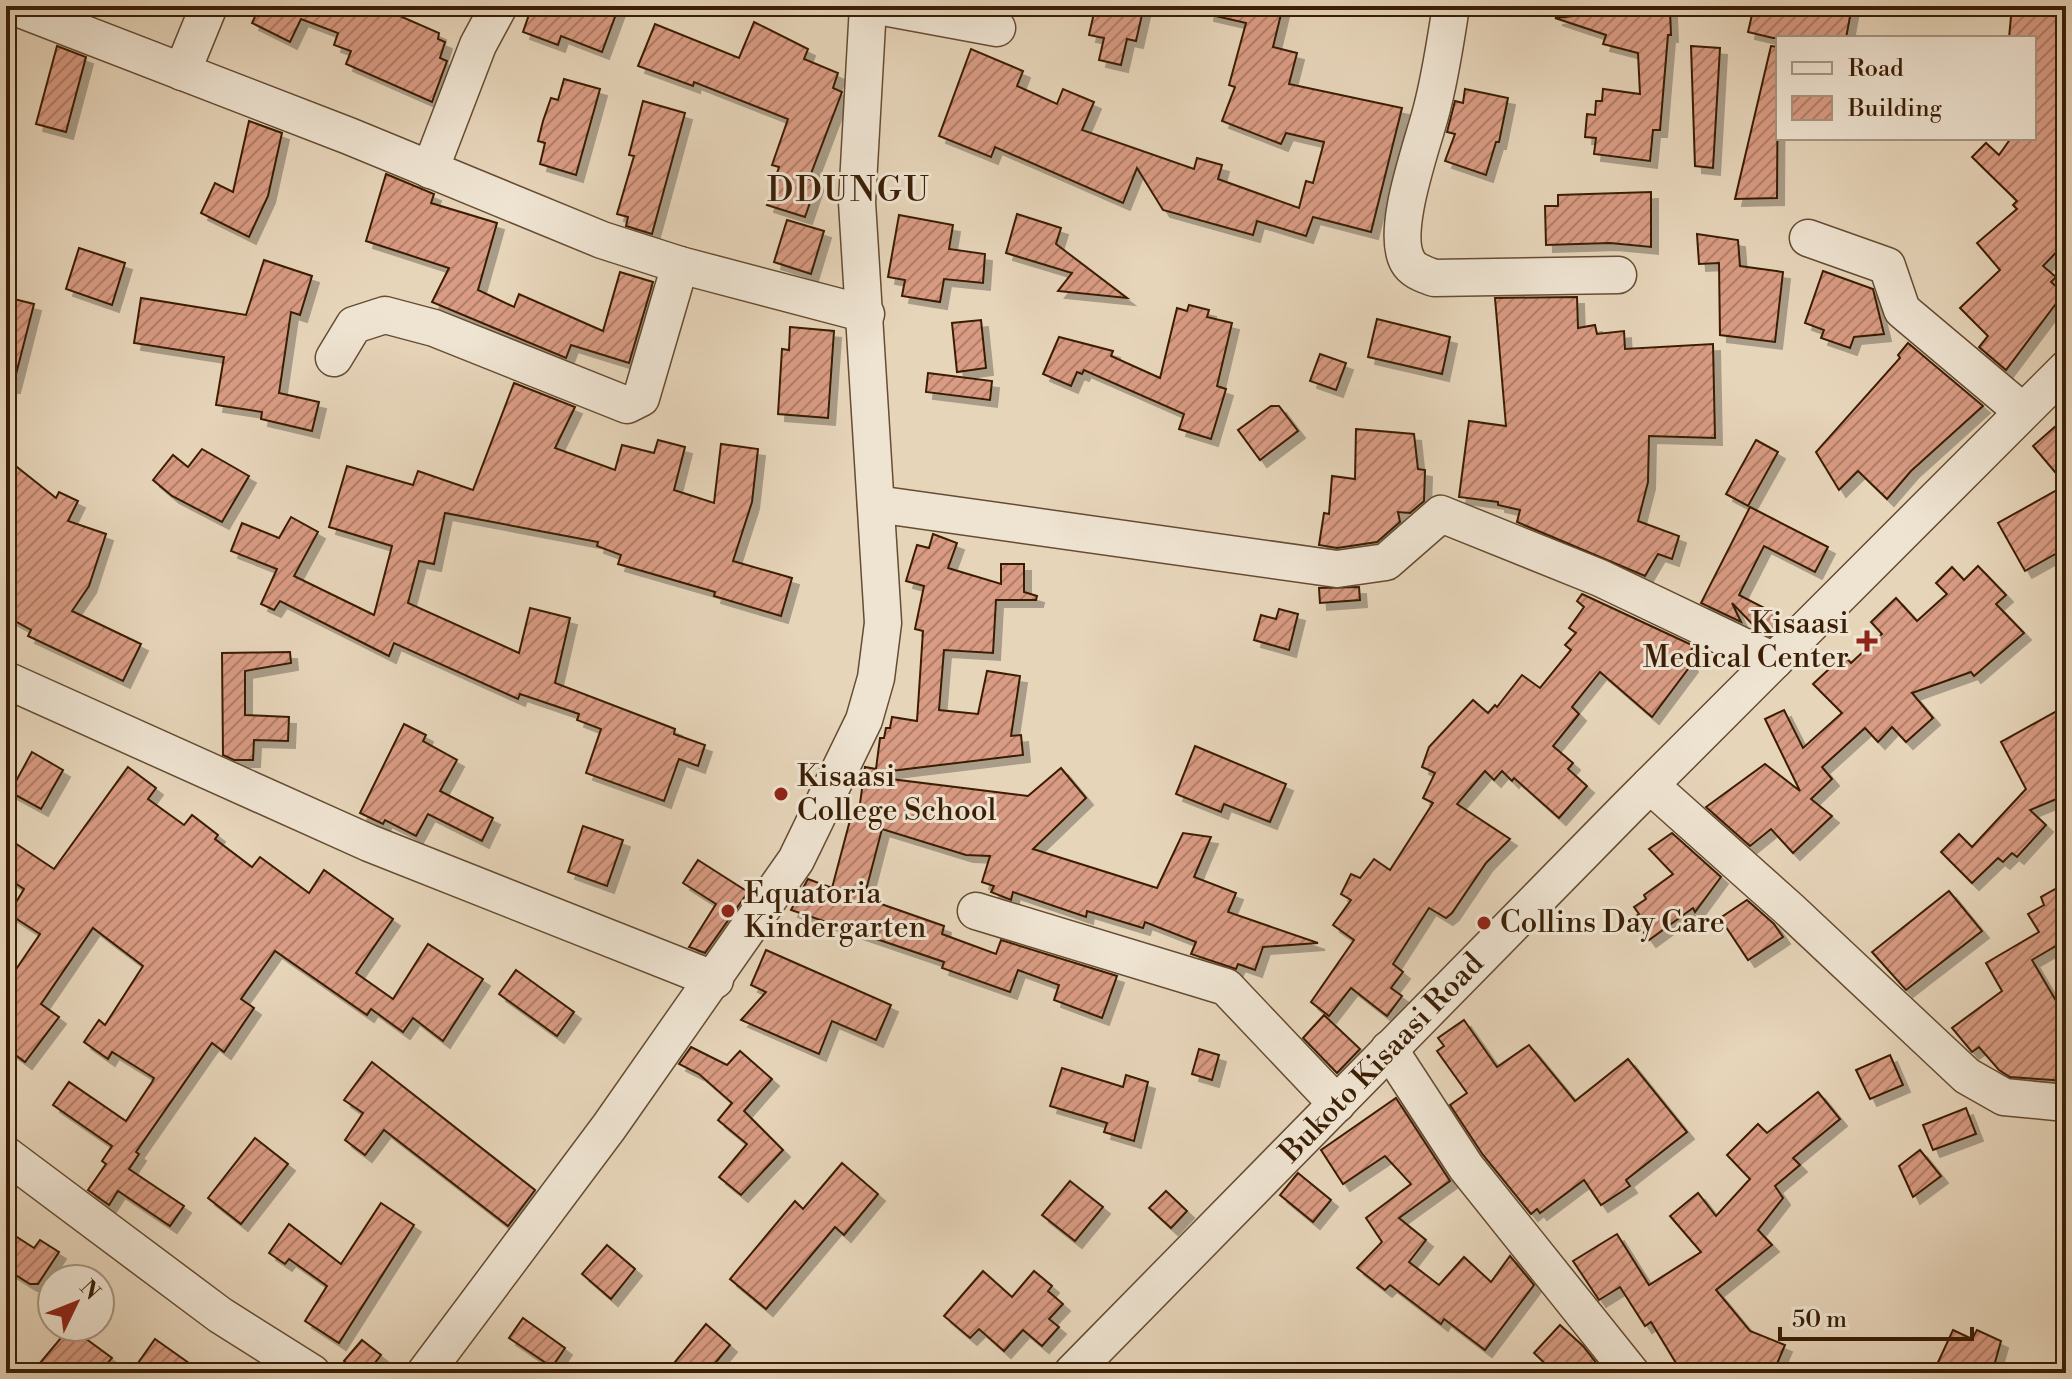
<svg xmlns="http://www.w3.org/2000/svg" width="2072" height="1379" font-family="'Libre Bodoni',serif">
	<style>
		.building { fill: url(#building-hatch); stroke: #3a1e05; stroke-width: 2; filter: url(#shadow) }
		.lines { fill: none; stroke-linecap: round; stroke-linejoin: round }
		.minor-casing { stroke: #654c32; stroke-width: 39 }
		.minor { stroke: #efe4d2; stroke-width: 36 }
		.poi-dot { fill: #8f2418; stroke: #efe4d2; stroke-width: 3 }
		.labels { text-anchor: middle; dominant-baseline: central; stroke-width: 6; stroke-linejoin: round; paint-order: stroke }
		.poi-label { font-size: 30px; fill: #3a1e05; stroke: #efe4d2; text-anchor: start }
		.street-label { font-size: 30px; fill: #3a1e05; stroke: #efe4d2 }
		.quarter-label { font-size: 34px; letter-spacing: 2px; fill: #3a1e05; stroke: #efe4d2 }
	</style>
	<defs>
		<pattern id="building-hatch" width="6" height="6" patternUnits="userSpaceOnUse" patternTransform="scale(2)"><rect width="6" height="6" fill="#d99b83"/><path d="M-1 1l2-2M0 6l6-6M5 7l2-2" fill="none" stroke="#b17e69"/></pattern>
		<filter id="shadow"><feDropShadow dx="7" dy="7" stdDeviation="0" flood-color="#0004"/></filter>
	</defs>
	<rect width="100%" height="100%" fill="#e7d5ba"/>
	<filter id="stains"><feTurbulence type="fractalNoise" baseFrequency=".0025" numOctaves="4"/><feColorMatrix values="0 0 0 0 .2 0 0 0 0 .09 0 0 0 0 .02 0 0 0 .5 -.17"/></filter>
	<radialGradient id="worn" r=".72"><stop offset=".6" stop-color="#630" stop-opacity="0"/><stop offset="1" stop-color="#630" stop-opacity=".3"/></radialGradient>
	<g class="building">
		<polygon points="260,6 377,6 439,33 438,39 445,42 440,58 447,61 432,102 346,64 351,51 334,45 338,33 301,19 290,42 252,23"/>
		<polygon points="532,6 619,6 602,52 561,36 558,45 523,32"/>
		<polygon points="1099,6 1144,6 1136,41 1127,39 1121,65 1099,60 1104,38 1089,35 1094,13 1098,14"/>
		<polygon points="1208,6 1283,6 1273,47 1297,53 1289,84 1402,108 1371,232 1313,217 1306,236 1257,221 1253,235 1163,210 1137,168 1123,203 995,147 991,157 939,136 971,49 1023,71 1017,86 1057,104 1063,89 1094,102 1082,130 1194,169 1197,158 1222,165 1218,179 1299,208 1306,181 1313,183 1324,142 1286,133 1281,144 1222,121 1235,87 1229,85 1246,23 1207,14"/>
		<polygon points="1576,6 1600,6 1597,15 1670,10 1671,35 1668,35 1660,130 1653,130 1650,161 1594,154 1596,138 1585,137 1587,114 1595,115 1596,101 1602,101 1603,89 1640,94 1638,53 1603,44 1606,35 1555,18 1573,16"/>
		<polygon points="1754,6 1852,6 1846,38 1773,38 1748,32"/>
		<polygon points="2012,6 2066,6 2066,242 2043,266 2056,277 2051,282 2064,293 2006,370 1979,347 1988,336 1960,308 2000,270 1977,243 2017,209 2013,205 2017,201 1972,157 1986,143 1999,155 2011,138 2034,138 2034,38 2009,38"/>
		<polygon points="754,22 808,49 804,59 838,73 833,88 842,92 809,179 817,182 805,217 767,205 779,167 772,165 788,119 694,82 693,86 638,66 655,24 739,58"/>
		<polygon points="57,46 86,57 66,132 36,124"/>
		<polygon points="1691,46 1720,48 1713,168 1695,166"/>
		<polygon points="1771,46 1778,47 1777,198 1735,199"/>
		<polygon points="564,79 600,89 576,175 540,164 545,143 538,141 543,121 551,98 558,100"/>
		<polygon points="1465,89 1508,98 1499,142 1496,142 1486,175 1445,161 1455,134 1447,132 1455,101 1463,103"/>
		<polygon points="643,101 685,113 652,234 626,226 628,217 617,214 634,156 629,155"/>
		<polygon points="249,121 282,133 268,196 249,237 201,213 215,183 233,192"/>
		<polygon points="386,174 434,194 431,203 497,223 478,290 514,307 519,294 603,331 620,272 653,282 629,363 571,345 566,358 432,302 449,268 366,241"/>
		<polygon points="1651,192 1651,247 1610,243 1546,245 1545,206 1558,206 1558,195"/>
		<polygon points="1017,214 1061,228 1056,244 1127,298 1058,291 1072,273 1006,253"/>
		<polygon points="899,215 953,225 949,249 985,254 983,283 944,279 940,302 902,296 905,280 888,277"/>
		<polygon points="787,220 824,231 811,274 774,262"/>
		<polygon points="1697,234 1738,240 1740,266 1783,272 1775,342 1720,335 1719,263 1699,264"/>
		<polygon points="79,248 125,263 112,305 66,289"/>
		<polygon points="264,260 312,276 300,315 291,312 279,393 319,402 312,431 261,419 262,412 216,405 224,357 134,343 141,298 246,315"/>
		<polygon points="1823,271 1873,289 1884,334 1854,337 1850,348 1821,338 1824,330 1805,323"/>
		<polygon points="6,297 34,304 13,386 6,386"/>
		<polygon points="1577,297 1578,328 1595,325 1597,334 1624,331 1625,349 1713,344 1715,438 1649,436 1648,482 1638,521 1679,536 1672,559 1658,554 1645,576 1517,522 1520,510 1498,505 1498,502 1459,497 1469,421 1506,426 1495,298"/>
		<polygon points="1189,305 1209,310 1207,317 1232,323 1217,386 1226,389 1211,439 1179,429 1184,414 1084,370 1082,374 1077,372 1071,386 1043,374 1059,337 1113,351 1111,356 1160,378 1177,308 1187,311"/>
		<polygon points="1377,319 1450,337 1442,374 1368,357"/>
		<polygon points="981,320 986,368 957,372 952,323"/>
		<polygon points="790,327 834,331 828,418 778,414 782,349 789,350"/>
		<polygon points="1908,343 1983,406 1911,471 1887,499 1858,471 1839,490 1816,452 1900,358 1898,355"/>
		<polygon points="1320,354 1346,363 1336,390 1310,381"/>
		<polygon points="928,373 992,381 990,400 926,392"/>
		<polygon points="514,383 575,407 555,448 615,470 622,445 654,453 658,440 685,447 674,490 714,503 721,444 758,449 752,502 733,561 792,578 781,616 714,596 715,592 618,564 621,555 597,546 598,542 445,513 434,564 419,561 408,603 519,653 530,608 570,618 555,683 675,729 674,734 705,745 698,766 679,759 664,801 586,773 601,729 577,720 579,714 520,694 518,699 394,643 389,656 280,601 274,610 261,604 277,569 231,551 242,523 279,538 291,517 318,532 294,576 374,615 392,546 329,527 347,466 413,485 418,471 473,490"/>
		<polygon points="1271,406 1279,406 1298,431 1260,460 1238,430"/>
		<polygon points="2066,417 2066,485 2033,446"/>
		<polygon points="1356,429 1414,434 1418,469 1425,470 1424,501 1410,513 1398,512 1400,522 1377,542 1337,548 1319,545 1324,513 1329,514 1332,476 1355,479"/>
		<polygon points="1756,440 1778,452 1748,506 1726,494"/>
		<polygon points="202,449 249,476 222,522 172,496 153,480 173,455 188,467"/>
		<polygon points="17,467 56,498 59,492 78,501 68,521 106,534 89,586 72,611 141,644 123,681 28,636 31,630 6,616 6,480"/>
		<polygon points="2066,485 2066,548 2025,571 1998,523"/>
		<polygon points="1750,507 1828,547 1815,572 1764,546 1739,595 1780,616 1770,636 1759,631 1732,603 1741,622 1701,603"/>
		<polygon points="933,534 957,543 948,568 1001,584 1001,564 1024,564 1024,592 1037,596 1036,600 996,600 993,653 944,650 939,710 978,714 987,671 1020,676 1011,736 1021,735 1023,755 883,772 883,778 1028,796 1061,768 1086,798 1033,849 1157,888 1183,833 1211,837 1194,877 1236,893 1228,912 1318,943 1263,947 1255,970 1238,964 1236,969 1191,954 1196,942 1145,922 1143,928 1087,911 1086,917 1013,892 1011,900 991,892 994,886 982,882 990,856 966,855 882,829 864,898 944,926 942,934 996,954 1001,940 1117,976 1102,1018 1054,1000 1059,985 1018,970 1010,992 942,968 944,962 791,910 808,879 832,888 853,809 859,811 865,767 876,769 880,738 884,738 886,728 890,728 892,717 917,721 923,631 915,629 924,586 906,581 917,545 929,548"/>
		<polygon points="1978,566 2006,595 1996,604 2024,633 1974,676 1971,672 1912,693 1933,718 1906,742 1892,727 1878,742 1865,728 1822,767 1832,779 1811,799 1832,816 1793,853 1771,829 1750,846 1706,807 1765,764 1800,791 1765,719 1784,710 1803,748 1842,713 1813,684 1844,655 1851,663 1882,634 1871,622 1896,598 1917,621 1947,594 1936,583 1952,567 1964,580"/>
		<polygon points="1359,587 1360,600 1320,603 1319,588"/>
		<polygon points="1582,594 1694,646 1686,658 1691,665 1652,717 1600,672 1572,707 1579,714 1553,746 1573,763 1568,769 1587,786 1559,818 1514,778 1512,781 1502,771 1494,780 1485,771 1457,804 1510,839 1486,863 1452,913 1446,918 1429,908 1393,964 1403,972 1391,988 1402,996 1387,1016 1351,988 1329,1016 1311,1002 1354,940 1333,925 1351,900 1341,894 1351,874 1360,878 1374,859 1390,870 1433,803 1423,798 1435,773 1422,767 1429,747 1473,700 1488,713 1495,705 1497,707 1522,675 1540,688 1571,650 1565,645 1576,633 1569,628 1584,607 1577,601"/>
		<polygon points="1279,609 1298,614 1289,650 1254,640 1261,615 1276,619"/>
		<polygon points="290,652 291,663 245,671 245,715 289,717 288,741 254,740 253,760 234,760 223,755 222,653"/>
		<polygon points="2066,706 2066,795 2030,810 2046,825 2017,857 2012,853 2003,862 1998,858 1972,883 1941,852 1959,834 1972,847 2026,789 2001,742"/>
		<polygon points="404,724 426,735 423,741 457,760 440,791 493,818 482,841 428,814 416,836 385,820 383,824 360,813"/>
		<polygon points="1195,746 1286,784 1270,822 1224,804 1221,812 1176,794"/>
		<polygon points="32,752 63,770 41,809 10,792"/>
		<polygon points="128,767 156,788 148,799 184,825 192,815 218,835 215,839 252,867 260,857 309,893 324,870 393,919 356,973 393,999 428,944 483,979 443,1041 413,1018 403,1032 371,1009 367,1015 275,951 241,999 254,1008 224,1052 212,1043 136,1152 139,1154 129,1169 184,1206 170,1226 118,1191 109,1205 88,1190 106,1164 102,1161 112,1146 53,1105 69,1082 126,1121 152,1082 154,1078 112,1052 108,1059 84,1042 99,1020 105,1025 143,966 93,928 41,1004 59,1017 25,1062 6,1048 6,984 40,934 9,914 24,889 6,877 6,837 54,869"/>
		<polygon points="583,826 623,840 607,886 568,872"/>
		<polygon points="1672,833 1721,877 1695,912 1693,908 1649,940 1633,918 1639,914 1634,907 1646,899 1644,895 1673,874 1649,849"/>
		<polygon points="698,860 748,892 705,953 689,947 716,904 683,883"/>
		<polygon points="2066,883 2066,940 2032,960 2055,999 2066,992 2066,1081 2010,1077 1999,1070 1979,1047 1972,1052 1952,1028 2002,991 1986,963 2039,932 2028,914 2044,905 2041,897"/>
		<polygon points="1949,891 1982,931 1906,990 1872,952"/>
		<polygon points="1747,900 1774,924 1783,937 1748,960 1720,918"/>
		<polygon points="766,950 891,1005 876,1040 832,1021 819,1054 741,1020 766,992 751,985"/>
		<polygon points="516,970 574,1012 557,1036 499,994"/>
		<polygon points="1324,1015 1360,1049 1337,1073 1303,1038"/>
		<polygon points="1464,1020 1497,1067 1529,1045 1575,1101 1628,1059 1687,1132 1626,1180 1630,1186 1601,1205 1584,1180 1540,1213 1537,1209 1531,1214 1483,1155 1450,1105 1467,1093 1437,1051 1444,1046 1438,1038"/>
		<polygon points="691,1047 727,1065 740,1051 772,1079 744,1111 783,1150 741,1195 719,1177 747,1144 718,1120 732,1103 699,1074 679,1064"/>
		<polygon points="1199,1049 1219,1055 1212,1080 1192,1074"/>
		<polygon points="1890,1055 1903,1085 1870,1099 1856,1070"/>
		<polygon points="372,1062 535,1190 508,1226 384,1130 365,1155 345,1140 363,1113 344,1100"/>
		<polygon points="1062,1068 1123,1087 1126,1075 1148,1082 1134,1141 1104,1132 1107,1123 1050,1106"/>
		<polygon points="1818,1092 1840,1119 1793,1158 1800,1165 1775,1186 1783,1198 1758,1230 1772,1245 1716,1290 1750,1331 1785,1345 1773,1373 1682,1373 1651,1322 1645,1326 1620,1287 1599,1300 1573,1261 1617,1234 1649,1285 1701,1252 1670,1216 1698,1193 1716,1216 1750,1179 1727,1155 1758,1124 1767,1133"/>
		<polygon points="1396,1098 1450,1181 1399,1218 1426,1240 1409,1262 1439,1285 1464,1257 1491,1282 1510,1256 1534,1285 1485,1350 1444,1319 1441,1324 1390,1285 1385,1290 1357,1268 1382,1242 1366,1218 1411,1184 1385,1156 1343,1184 1321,1150"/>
		<polygon points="1966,1108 1976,1134 1933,1150 1923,1125"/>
		<polygon points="255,1138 288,1164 241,1224 208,1198"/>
		<polygon points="1920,1150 1941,1176 1913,1197 1899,1166"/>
		<polygon points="842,1163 878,1194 844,1235 835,1227 766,1309 730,1279 795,1201 803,1209"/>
		<polygon points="1298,1173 1331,1200 1313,1222 1280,1195"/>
		<polygon points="1070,1181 1103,1207 1075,1241 1042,1215"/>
		<polygon points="1166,1191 1187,1211 1171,1228 1149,1208"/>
		<polygon points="381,1203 414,1225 339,1343 305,1321 327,1286 289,1259 285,1264 269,1253 289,1224 341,1264"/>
		<polygon points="6,1230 34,1248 40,1240 59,1252 38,1284 30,1284 6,1269"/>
		<polygon points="607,1245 635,1269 611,1299 582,1274"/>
		<polygon points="983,1271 1012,1297 1034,1271 1052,1286 1048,1291 1063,1304 1049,1319 1059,1327 1042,1346 1023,1330 1004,1351 979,1329 970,1338 944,1316"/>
		<polygon points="523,1318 565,1348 552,1367 509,1338"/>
		<polygon points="706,1324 730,1345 707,1373 666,1373"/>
		<polygon points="1560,1325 1583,1346 1604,1373 1555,1373 1534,1353"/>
		<polygon points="70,1327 112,1358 99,1373 50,1373 40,1363"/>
		<polygon points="1953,1330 1972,1339 1977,1330 2001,1341 1992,1373 1933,1373"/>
		<polygon points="155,1339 203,1373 131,1373"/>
		<polygon points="362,1340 381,1355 367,1373 358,1373 344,1361"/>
	</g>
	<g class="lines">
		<defs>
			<g id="minor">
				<polyline points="12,6 349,136 602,240 680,265 866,314"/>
				<polyline points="878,6 997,28"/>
				<path d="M1451,6c-5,33 -10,66 -18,98 -8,36 -44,126 -25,158 5,9 16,12 26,16l184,-3"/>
				<polyline points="182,72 209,6"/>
				<polyline points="430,170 478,45 499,6"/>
				<polyline points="1808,238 1887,266 1902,310 2022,411"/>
				<polyline points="334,358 354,325 385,315 434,328 627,405 641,398 680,265"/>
				<polyline points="876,504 1337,569 1386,562 1441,514 1600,578 1774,661"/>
				<polyline points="6,680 369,843 715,980"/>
				<polyline points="1650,785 1789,909 1967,1076 2004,1097 2066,1103"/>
				<polyline points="976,911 1226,987 1337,1104"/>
				<polyline points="1389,1049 1466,1167 1631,1373"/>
				<polyline points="6,1155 220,1315 312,1373"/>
				<polyline points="425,1373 609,1127 796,860 864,720 876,678 883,623 857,202 868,6"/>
				<polyline points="1072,1373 1627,808 2066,369"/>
			</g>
		</defs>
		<use href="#minor" class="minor-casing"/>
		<use href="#minor" class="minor"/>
	</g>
	<g class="poi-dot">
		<path d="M1863 629h8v8h8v8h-8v8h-8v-8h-8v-8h8z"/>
		<circle cx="781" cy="794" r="8"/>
		<circle cx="728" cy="911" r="8"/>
		<circle cx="1484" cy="923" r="8"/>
	</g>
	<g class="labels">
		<g class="poi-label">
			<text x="1849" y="624" text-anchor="end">Kisaasi<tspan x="1849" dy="34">Medical Center</tspan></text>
			<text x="797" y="777">Kisaasi<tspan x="797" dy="34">College School</tspan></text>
			<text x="744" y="894">Equatoria<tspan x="744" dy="34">Kindergarten</tspan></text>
			<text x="1500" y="923">Collins Day Care</text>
		</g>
		<g class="street-label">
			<text transform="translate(1382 1058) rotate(-46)">Bukoto Kisaasi Road</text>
		</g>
		<g class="quarter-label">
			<text x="849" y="191">DDUNGU</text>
		</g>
	</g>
	<rect width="2072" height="1379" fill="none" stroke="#e7d5ba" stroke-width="32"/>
	<rect x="8" y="8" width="2056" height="1363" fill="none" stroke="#3a1e05" stroke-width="4"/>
	<rect x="16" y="16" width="2040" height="1347" fill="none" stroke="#3a1e05" stroke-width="2"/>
	<rect x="1776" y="36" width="260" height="104" fill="#efe4d2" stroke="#a79580" stroke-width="2"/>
	<rect x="1792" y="62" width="40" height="12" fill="#efe4d2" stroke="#a79580" stroke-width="2"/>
	<text x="1848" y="76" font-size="24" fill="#3a1e05">Road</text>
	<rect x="1792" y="96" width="40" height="24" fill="url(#building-hatch)" stroke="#a79580" stroke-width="2"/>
	<text x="1848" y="116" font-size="24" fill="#3a1e05">Building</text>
	<g transform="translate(76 1303) rotate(47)"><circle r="38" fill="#efe4d2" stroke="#a79580" stroke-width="2"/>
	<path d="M0-6L14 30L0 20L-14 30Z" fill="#8f2418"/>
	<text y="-12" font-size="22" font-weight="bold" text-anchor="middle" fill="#3a1e05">N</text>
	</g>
	<path d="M1780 1327v12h192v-12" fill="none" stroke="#3a1e05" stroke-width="4"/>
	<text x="1792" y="1327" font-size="24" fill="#3a1e05" stroke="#efe4d2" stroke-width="6" paint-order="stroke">50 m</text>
	<rect width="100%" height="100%" filter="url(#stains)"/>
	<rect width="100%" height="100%" fill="url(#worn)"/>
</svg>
